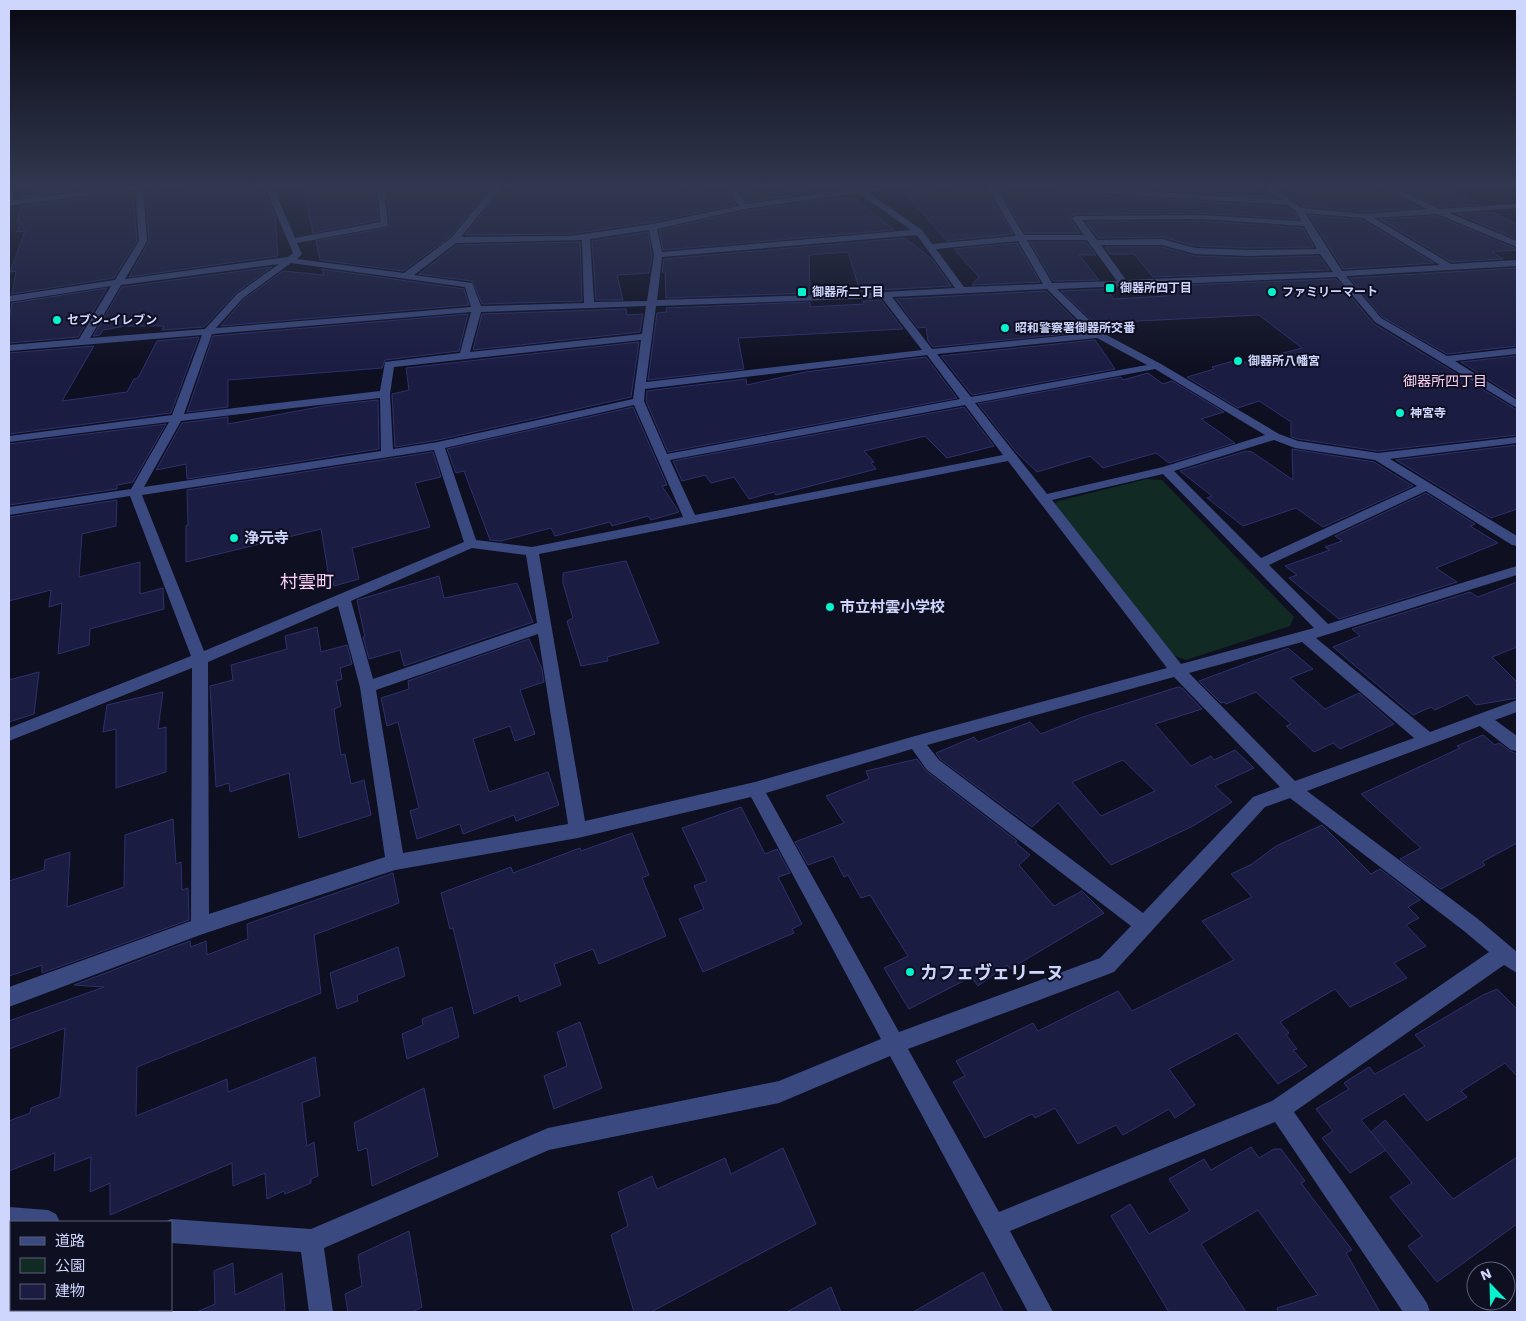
<svg xmlns="http://www.w3.org/2000/svg" width="1526" height="1321" font-family="'Work Sans','Noto Sans JP',sans-serif">
	<style>
		.green { fill: #112b24 }
		.building { fill: #1a1c42; stroke: #2d316d; fill-rule: evenodd }
		.lines { fill: none; stroke-linecap: round; stroke-linejoin: round }
		.minor { fill: #3a497f; fill-rule: evenodd }
		.poi-dot { fill: #06f3ce; stroke: #0e0f21; stroke-width: 2 }
		.labels { text-anchor: middle; dominant-baseline: central; stroke-width: 4; stroke-linejoin: round; paint-order: stroke }
		.far-poi-label { font-size: 12px; font-weight: bold; fill: #cfd6fe; stroke: #0e0f21; text-anchor: start }
		.far-neighbourhood-label { font-size: 14px; fill: #fed1f9; stroke: #0e0f21 }
		.poi-label { font-size: 15px; font-weight: bold; fill: #cfd6fe; stroke: #0e0f21; text-anchor: start }
		.quarter-label { font-size: 18px; fill: #fed1f9; stroke: #0e0f21 }
		.near-poi-label { font-size: 18px; font-weight: bold; fill: #cfd6fe; stroke: #0e0f21; text-anchor: start }
	</style>
	<rect width="100%" height="100%" fill="#0e0f21"/>
	<polygon class="green" points="1147,479 1162,480 1294,617 1290,626 1186,660 1170,654 1053,505 1058,501"/>
	<g class="building">
		<polygon points="28,185 117,185 24,197"/>
		<polygon points="185,185 262,185 275,216 278,256 129,277 149,241 145,190"/>
		<polygon points="302,185 374,185 379,220 313,233"/>
		<polygon points="386,185 493,185 450,237 403,271 320,260 316,241 390,227"/>
		<polygon points="505,185 676,185 681,191 717,185 720,188 724,187 736,205 653,222 571,234 465,235"/>
		<polygon points="756,185 758,187 804,185 810,193 747,202 736,186"/>
		<polygon points="962,185 984,185 1013,234 947,241 903,191"/>
		<polygon points="1067,185 1261,185 1275,198"/>
		<polygon points="1275,185 1378,185 1420,208 1365,212 1302,206"/>
		<polygon points="1394,185 1443,185 1480,205 1439,207"/>
		<polygon points="997,187 1002,189 1287,207 1295,212 1298,219 1201,213 1076,214 1071,216 1070,219 1080,233 1025,233"/>
		<polygon points="133,192 137,241 114,278 12,294 16,271 10,272 25,231 16,232 21,222 17,222 21,206"/>
		<polygon points="852,196 894,230 663,250 659,230 744,211"/>
		<polygon points="1493,212 1517,225 1517,239 1457,214"/>
		<polygon points="1309,215 1362,220 1434,263 1343,269"/>
		<polygon points="1437,216 1517,249 1517,250 1492,252 1503,259 1451,262 1380,219"/>
		<polygon points="1201,221 1303,228 1314,247 1250,248 1195,246 1162,237 1098,238 1086,222"/>
		<polygon points="648,232 652,255 649,273 617,275 623,300 596,300 592,241"/>
		<polygon points="905,238 933,260 951,286 860,291 848,252 809,255 810,293 666,298 665,272 662,272 664,259"/>
		<polygon points="580,242 582,301 482,304 472,281 419,274 457,245"/>
		<polygon points="1030,242 1086,242 1096,255 1079,255 1099,280 1053,281"/>
		<polygon points="1017,243 1040,282 972,285 979,277 954,249"/>
		<polygon points="1105,247 1162,247 1195,256 1250,258 1319,256 1329,270 1153,277 1134,254 1110,254"/>
		<polygon points="272,267 236,293 204,327 162,330 164,326 125,326 103,330 100,335 93,336 122,287"/>
		<polygon points="1517,268 1517,346 1447,354 1382,317 1350,278"/>
		<polygon points="322,269 464,289 469,305 221,326 244,299 283,271 324,275"/>
		<polygon points="1336,279 1374,324 1517,410 1517,435 1378,451 1298,439 1291,437 1291,422 1259,401 1238,408 1187,377 1214,369 1212,367 1240,359 1246,363 1302,348 1259,315 1138,321 1097,325 1061,291 1106,289 1114,299 1167,296 1160,286"/>
		<polygon points="107,288 78,337 9,343 9,319 12,303"/>
		<polygon points="1046,291 1087,332 933,347 928,341 926,327 918,328 896,299"/>
		<polygon points="881,300 903,329 738,338 744,369 648,380 657,313 667,312 666,308 810,302 810,307 864,304 863,301"/>
		<polygon points="626,309 627,315 643,314 640,332 473,350 482,314"/>
		<polygon points="468,314 459,351 385,360 382,368 228,380 228,407 187,412 213,336"/>
		<polygon points="199,337 171,413 9,434 9,353 94,346 62,401 127,392 134,379 138,378 157,341"/>
		<polygon points="1095,340 1115,369 972,395 941,356"/>
		<polygon points="639,342 631,397 438,440 395,447 392,394 409,390 406,368"/>
		<polygon points="1517,356 1517,398 1461,362"/>
		<polygon points="926,357 957,398 668,452 646,401 647,391 746,379 747,385 805,372"/>
		<polygon points="1148,373 1163,384 1172,381 1224,412 1201,419 1235,443 1169,463 1156,453 1103,468 1090,456 1037,472 1017,453 978,404 1121,377 1123,380"/>
		<polygon points="378,400 379,449 187,479 186,464 156,470 182,423 228,417 228,424 324,406"/>
		<polygon points="633,407 667,485 662,486 679,512 651,520 648,516 612,526 610,522 555,536 551,528 501,541 490,540 464,471 456,473 447,449"/>
		<polygon points="964,407 994,446 947,458 925,436 864,451 874,462 871,463 876,469 776,495 774,492 749,499 734,477 711,483 705,475 682,481 673,461"/>
		<polygon points="166,424 133,482 117,485 117,489 9,505 9,444"/>
		<polygon points="1517,445 1517,509 1491,518 1396,460"/>
		<polygon points="1292,449 1374,462 1413,486 1323,527 1296,508 1243,526 1207,498 1212,496 1180,471 1246,451 1252,452 1293,480"/>
		<polygon points="433,452 441,477 415,483 430,527 352,548 359,579 334,586 332,577 329,578 321,529 186,562 186,526 188,525 187,490"/>
		<polygon points="1426,493 1475,524 1470,526 1498,543 1436,568 1457,582 1339,619 1289,578 1297,575 1285,566 1330,550 1325,547 1342,541 1335,536"/>
		<polygon points="117,500 116,526 82,534 79,577 140,562 140,594 163,588 164,609 90,629 89,645 58,654 62,603 49,607 51,590 9,601 9,517"/>
		<polygon points="626,561 659,643 607,657 608,661 581,666 567,621 573,618 563,583 563,573"/>
		<polygon points="439,576 444,598 517,583 533,622 404,666 400,650 369,659 363,637 365,637 357,600"/>
		<polygon points="1517,582 1517,647 1492,657 1517,682 1517,698 1476,705 1467,695 1435,710 1431,707 1413,715 1333,647 1360,636 1352,629 1470,592 1478,597"/>
		<polygon points="317,627 321,652 347,645 352,664 340,668 342,679 336,681 341,706 334,709 341,755 345,754 351,784 364,780 371,815 299,838 289,773 230,792 229,783 216,787 210,686 233,680 231,665 287,649 285,636"/>
		<polygon points="529,639 542,669 544,682 520,690 535,734 515,741 510,726 473,739 489,792 548,772 559,805 516,821 514,815 463,834 460,824 417,839 410,811 419,808 398,722 387,726 381,698 409,689 408,681"/>
		<polygon points="1288,648 1313,669 1290,678 1325,709 1359,693 1394,724 1340,749 1333,743 1314,752 1286,726 1291,724 1256,692 1226,704 1224,702 1221,703 1199,681"/>
		<polygon points="39,672 34,714 9,722 9,680"/>
		<path d="M1178,687l4,1 20,21 -47,15 36,42 20,-10 3,4 21,-10 19,18 -39,18 17,16 -39,24 -82,39 -53,-62 -26,24 -92,-68 -4,-6 38,-16 4,5 52,-20 11,12 42,-17zM1123,760l32,31 -54,25 -29,-34z"/>
		<polygon points="163,692 158,729 166,727 166,772 116,788 116,729 103,732 107,705"/>
		<polygon points="1483,735 1495,745 1499,743 1510,751 1517,754 1517,843 1482,862 1485,865 1441,889 1400,859 1421,848 1361,794 1460,748 1457,746"/>
		<polygon points="917,759 926,771 1017,841 1015,842 1030,855 1019,865 1054,906 1082,891 1104,913 1010,969 1007,965 978,986 971,977 909,1009 884,968 908,956 870,895 861,898 848,875 844,877 833,856 808,865 795,842 844,823 826,796 869,779 866,771"/>
		<polygon points="741,807 765,854 777,849 790,873 778,877 802,924 792,929 794,933 703,972 679,919 704,909 694,886 707,881 682,828"/>
		<polygon points="173,819 176,864 181,862 182,890 188,888 189,920 42,973 42,965 9,976 9,881 44,870 45,860 70,852 67,907 124,887 125,835"/>
		<polygon points="1322,825 1371,874 1380,869 1420,900 1408,907 1419,918 1406,925 1426,946 1394,963 1407,978 1350,1007 1335,989 1280,1022 1289,1033 1286,1035 1297,1049 1293,1050 1307,1066 1278,1084 1237,1033 1169,1069 1195,1105 1175,1118 1169,1109 1123,1135 1116,1125 1078,1144 1055,1108 1035,1118 1032,1114 985,1138 953,1082 965,1076 956,1061 1033,1023 1038,1031 1118,991 1132,1011 1234,960 1202,921 1252,897 1231,874 1252,864 1276,846"/>
		<polygon points="632,833 649,875 642,878 666,936 599,964 593,949 554,964 561,985 520,1002 518,995 474,1014 453,928 450,929 441,893 511,867 513,873 580,848 581,851"/>
		<polygon points="393,873 399,903 314,935 321,993 137,1067 136,1116 227,1079 228,1092 315,1057 320,1096 302,1103 307,1146 314,1142 318,1176 311,1179 311,1183 285,1194 284,1191 267,1199 265,1173 233,1186 232,1163 110,1215 110,1183 90,1192 91,1157 54,1171 55,1153 9,1171 9,1121 30,1113 31,1108 60,1097 65,1028 9,1049 9,1021 104,987 74,985 190,941 191,947 206,941 207,955 248,939 247,924"/>
		<polygon points="398,947 405,976 357,995 358,1001 337,1009 330,973"/>
		<polygon points="1497,989 1517,1009 1517,1076 1505,1063 1461,1091 1467,1097 1427,1121 1404,1094 1361,1120 1386,1150 1350,1173 1322,1138 1333,1131 1316,1109 1349,1089 1344,1083 1369,1067 1375,1074 1425,1046 1415,1035 1483,995"/>
		<polygon points="452,1007 459,1037 407,1059 402,1034 423,1025 422,1019"/>
		<polygon points="580,1022 602,1088 554,1109 544,1076 567,1066 557,1032"/>
		<polygon points="424,1088 438,1156 372,1186 367,1148 358,1151 354,1123"/>
		<polygon points="1385,1120 1453,1199 1517,1157 1517,1224 1437,1282 1408,1246 1422,1236 1390,1197 1412,1183 1371,1132"/>
		<polygon points="1251,1147 1259,1158 1274,1149 1281,1149 1305,1181 1301,1183 1352,1250 1346,1253 1380,1312 1278,1312 1277,1308 1318,1295 1258,1210 1201,1244 1246,1312 1169,1312 1111,1216 1130,1204 1149,1234 1190,1211 1169,1179 1204,1159 1211,1170"/>
		<polygon points="783,1148 816,1224 651,1312 634,1312 611,1235 628,1226 618,1192 652,1176 657,1189 725,1158 731,1174"/>
		<polygon points="409,1231 422,1307 412,1312 348,1312 345,1294 362,1286 358,1255"/>
		<polygon points="233,1263 235,1295 282,1273 285,1312 197,1312 215,1304 214,1271"/>
		<polygon points="983,1272 1003,1312 913,1312"/>
		<polygon points="831,1287 841,1312 787,1312"/>
	</g>
	<g class="lines">
		<g class="minor">
			<path d="M9,185h4v15l125,-15h24l-19,4 4,52 -22,38 163,-22 5,-4 -29,-68h8l23,53 86,-16 -5,-37h8l4,41 -91,17 5,11 -5,5 107,14 47,-35 44,-53h8l-42,52 110,-1 82,-12 86,-18 -14,-21h8l13,19 108,-15 3,-3 4,2 61,-3 -4,2 -51,5 55,38 10,14 84,-8 -30,-51h8l30,50h60l-12,-17 4,-2 125,-1 100,6 -5,-10 -8,-6 -286,-18 -4,-2h40l243,15 -18,-15h9l29,23 64,6 62,-5 -47,-24h10l49,24 78,-5v4l-68,5 68,28v6l-80,-33 -63,4 77,46 66,-4v6l-171,10 35,42 66,38 70,-8v6l-62,7 62,39v8l-142,-86 -38,-45 -280,12 46,44 58,31 118,70 19,7 80,12 139,-16v6l-127,16 127,77v10l-5,-1 -86,-54 -157,74 59,59 189,-58v9l-201,63 114,94 87,-32v12l-22,8 22,16v15l-6,-1 -31,-24 -173,65 171,128 39,33v21l-13,-8 -210,147 133,191 3,9h-27l-128,-190 -265,109 43,81h-25l-138,-256 -111,47 -230,47 -225,98 9,64h-24l-8,-60 -130,-9v-21h-7l7,-3 140,10 237,-101 231,-47 102,-42 -130,-242 -173,41 -183,32 -195,65 -191,72v-20l182,-66 1,-253 -183,73v-13l182,-72 -61,-160 -121,19v-8l122,-18 38,-67 -160,20v-6l163,-21 30,-80 -193,16v-6l70,-6 32,-53 -102,16v-6l106,-16 24,-39 -4,-51 -122,15 -4,2zM858,193l53,37 -249,22 -5,-23 87,-20zM1305,213l58,5 77,47 -98,6zM1201,219l103,7 13,23 -67,1 -55,-2 -33,-9 -65,1 -15,-20zM649,230l5,25 -7,46 -53,1 -4,-63zM917,235l38,53 -107,6 -191,6 5,-43zM582,240l2,63 -103,3 -9,-23 -58,-8 42,-32zM1027,240h60l30,41 -65,2zM1018,241l25,43 -79,3 -28,-38zM1101,245h61l33,9 55,2 70,-2 13,18 -207,8zM291,263l174,24 6,20 -255,21 27,-30zM279,264l-42,30 -32,35 -115,9 31,-53zM1047,289l44,44 -159,16 -40,-52zM882,298l40,52 -276,32 10,-76zM646,306l-4,28 -172,18 11,-40zM471,312l-11,41 -75,9 -5,29 -196,23 28,-80zM1097,338l50,27 -176,32 -34,-43zM641,340l-8,59 -195,43 -45,7 -3,-55 4,-27zM927,355l33,44 -293,55 -23,-53 1,-12zM1155,369l110,66 -102,32 -116,27 -72,-91zM380,398l1,53 -237,36 37,-66zM634,405l49,112 -151,30 -56,-7 -31,-92zM965,405l38,50 -308,60 -25,-55zM1274,440l21,8 80,12 42,26 -156,72 -87,-87zM434,450l30,92 -260,109 -62,-156zM1008,461l159,207 -252,68 -160,46 -170,39 -46,-267zM1163,474l151,154 -133,36 -129,-164zM472,548l54,7 11,68 -164,56 -22,-78zM338,606l22,81 25,170 -176,57 -1,-252zM538,634l30,190 -165,29 -27,-163zM1302,642l112,96 -119,43 -106,-108zM1174,677l106,110 -27,10 -110,116 -204,-153 -12,-15zM912,749l15,21 204,156 -31,32 -201,74 -133,-239zM1290,798l174,133 25,21 -217,149 -273,111 -91,-163 206,-77 151,-165z"/>
			<polygon points="1508,185 1517,185 1517,189"/>
			<polygon points="9,1207 48,1210 56,1214 60,1222 11,1222 11,1231 9,1231"/>
		</g>
	</g>
	<linearGradient id="sky" x2="0" y2="1"><stop stop-color="#080812"/><stop offset="0.5" stop-color="#30374e"/><stop offset="1" stop-color="#30374e" stop-opacity="0"/></linearGradient>
	<rect width="1526" height="370" fill="url(#sky)"/>
	<g class="poi-dot">
		<rect x="1105" y="283" width="10" height="10" rx="2.5"/>
		<rect x="797" y="287" width="10" height="10" rx="2.5"/>
		<circle cx="1272" cy="292" r="5"/>
		<circle cx="57" cy="320" r="5"/>
		<circle cx="1005" cy="328" r="5"/>
		<circle cx="1238" cy="361" r="5"/>
		<circle cx="1400" cy="413" r="5"/>
		<circle cx="234" cy="538" r="5"/>
		<circle cx="830" cy="607" r="5"/>
		<circle cx="910" cy="972" r="5"/>
	</g>
	<g class="labels">
		<g class="far-poi-label">
			<text x="1120" y="288">御器所四丁目</text>
			<text x="812" y="292">御器所二丁目</text>
			<text x="1282" y="292">ファミリーマート</text>
			<text x="67" y="320">セブン-イレブン</text>
			<text x="1015" y="328">昭和警察署御器所交番</text>
			<text x="1248" y="361">御器所八幡宮</text>
			<text x="1410" y="413">神宮寺</text>
		</g>
		<g class="far-neighbourhood-label">
			<text x="1445" y="381">御器所四丁目</text>
		</g>
		<g class="poi-label">
			<text x="244" y="538">浄元寺</text>
			<text x="840" y="607">市立村雲小学校</text>
		</g>
		<g class="quarter-label">
			<text x="307" y="581">村雲町</text>
		</g>
		<g class="near-poi-label">
			<text x="920" y="972">カフェヴェリーヌ</text>
		</g>
	</g>
	<rect width="1526" height="1321" fill="none" stroke="#cfd6fe" stroke-width="20"/>
	<rect x="10" y="1221" width="162" height="90" fill="#0e0f21" stroke="#5b5f79"/>
	<rect x="20" y="1237" width="25" height="8" fill="#3a497f" stroke="#5b5f79"/>
	<text x="55" y="1246" font-size="15" fill="#cfd6fe">道路</text>
	<rect x="20" y="1258" width="25" height="15" fill="#112b24" stroke="#5b5f79"/>
	<text x="55" y="1271" font-size="15" fill="#cfd6fe">公園</text>
	<rect x="20" y="1284" width="25" height="15" fill="#1a1c42" stroke="#5b5f79"/>
	<text x="55" y="1296" font-size="15" fill="#cfd6fe">建物</text>
	<g transform="translate(1491 1286) rotate(337)"><circle r="24" fill="#0e0f21" stroke="#5b5f79"/>
	<path d="M0-4L9 19L0 12L-9 19Z" fill="#06f3ce"/>
	<text y="-8" font-size="14" font-weight="bold" text-anchor="middle" fill="#cfd6fe">N</text>
	</g>
</svg>
